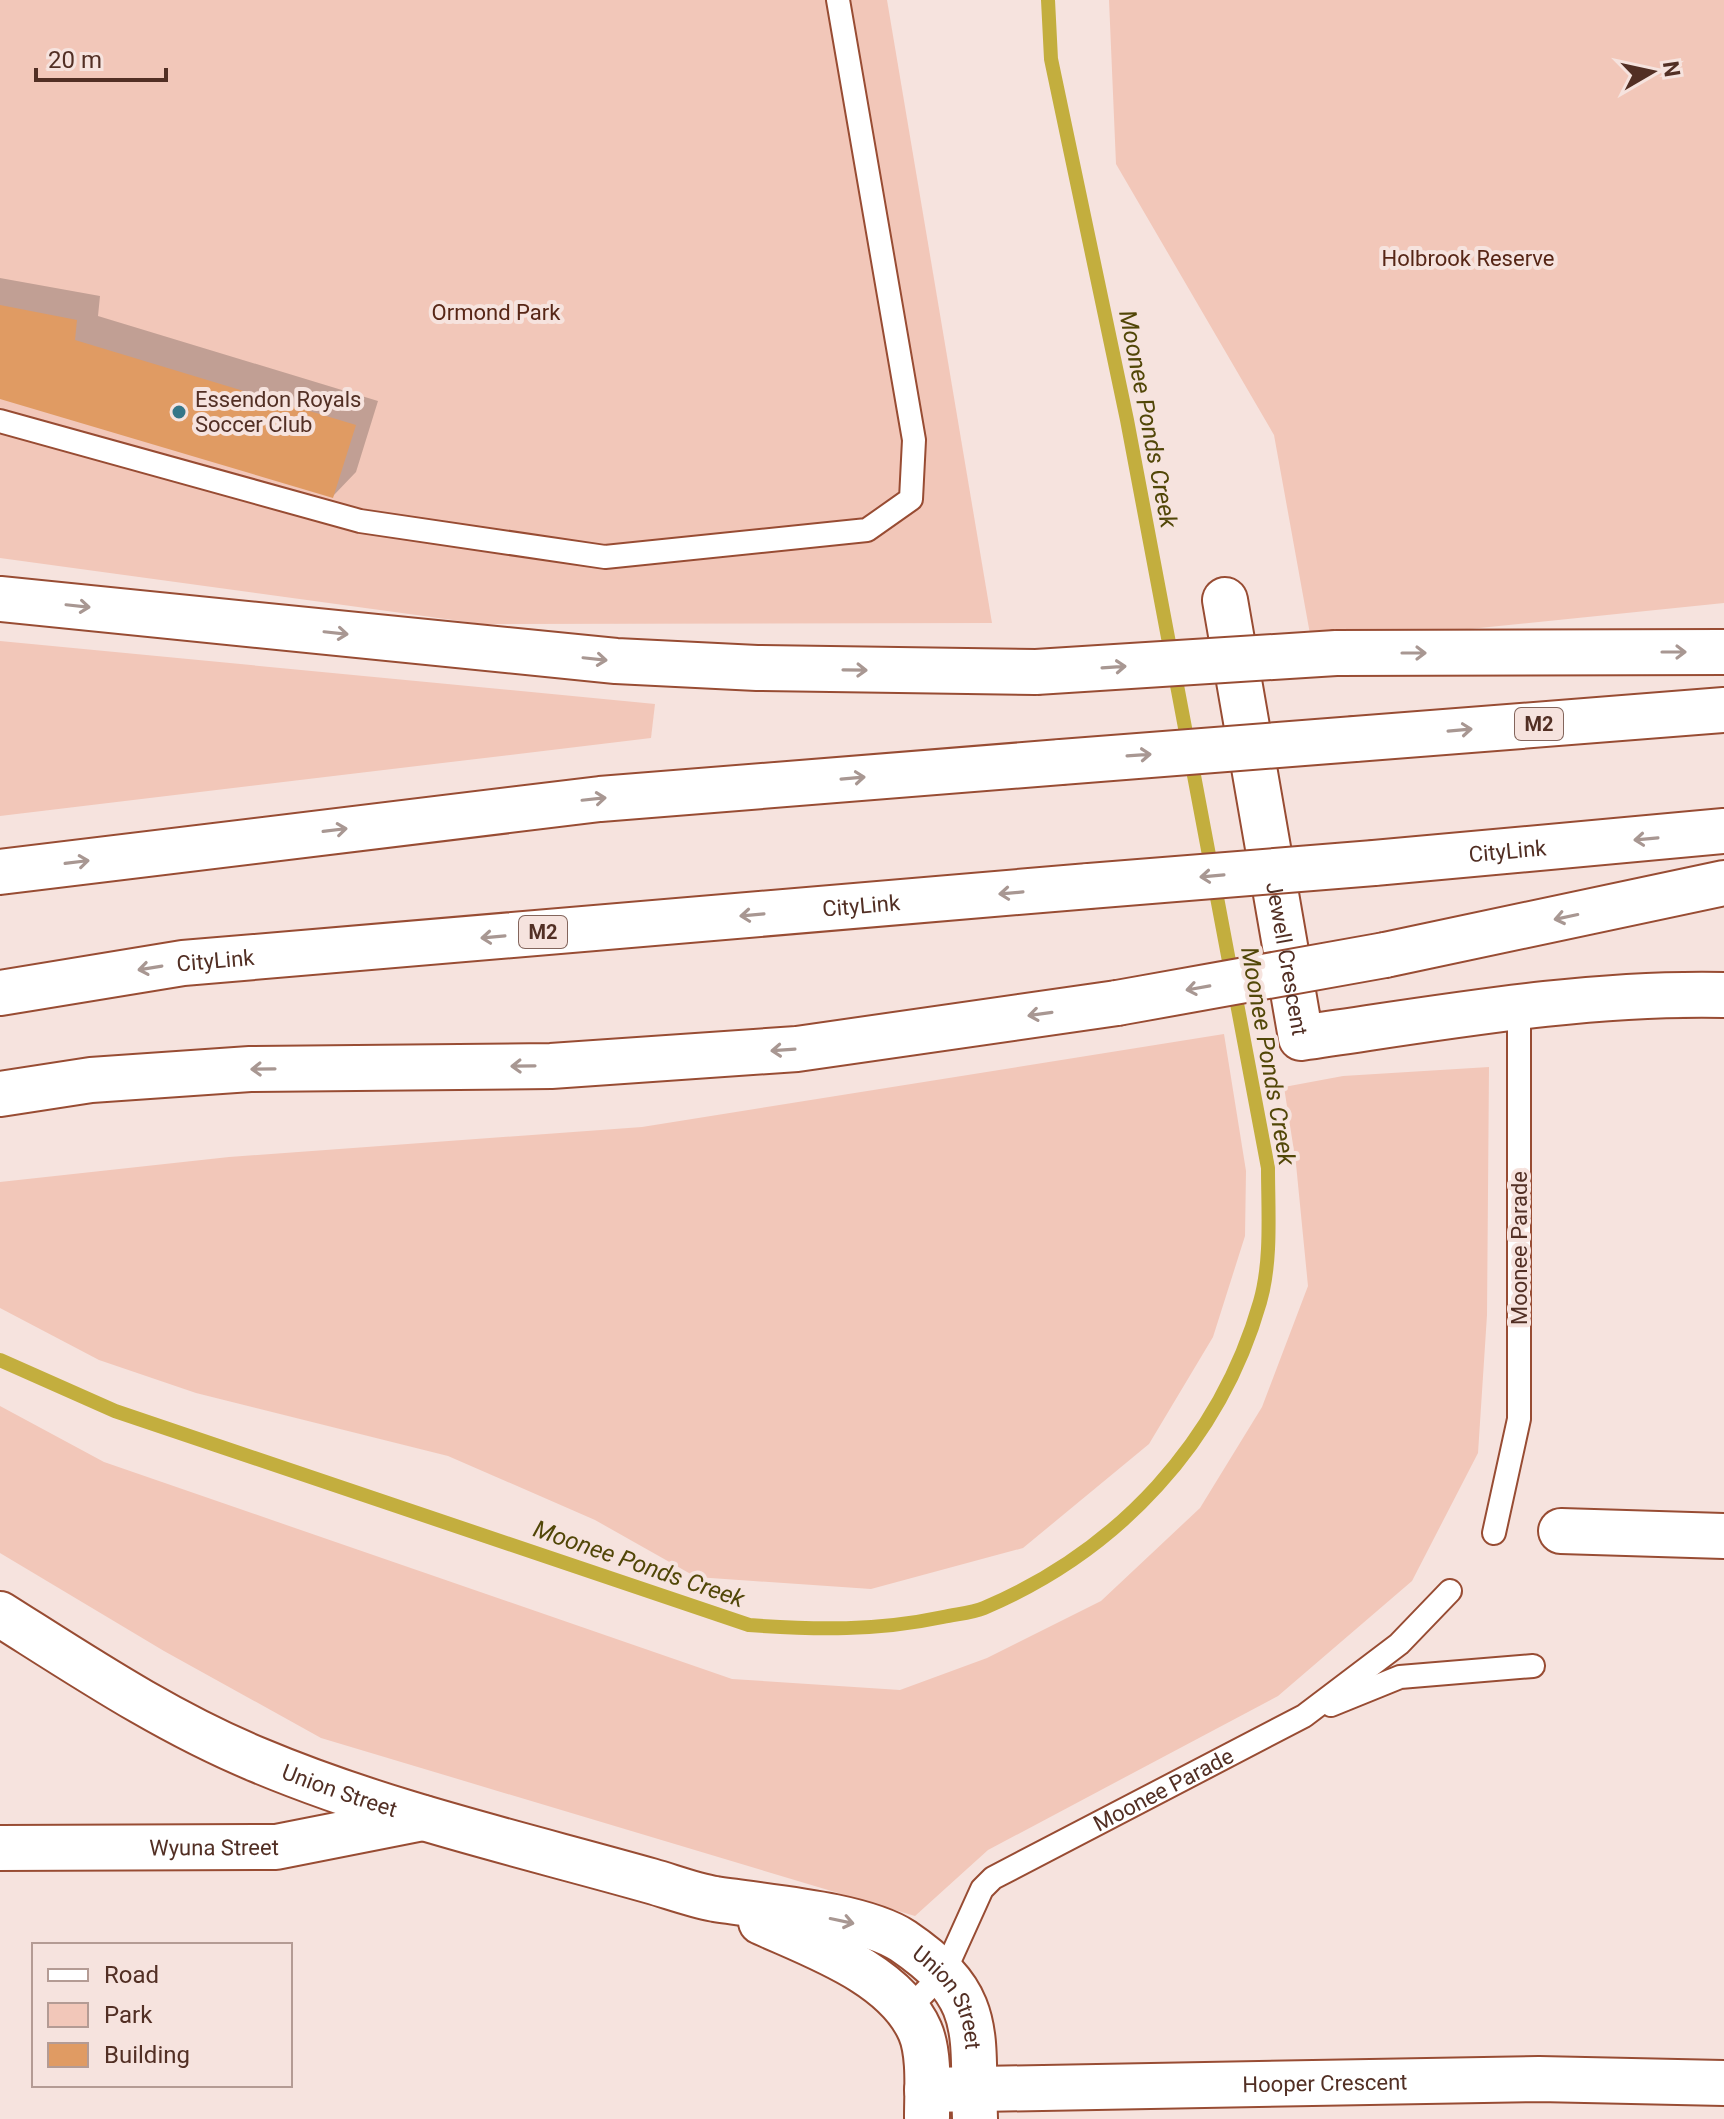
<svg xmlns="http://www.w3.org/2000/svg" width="1724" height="2119" font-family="Roboto,sans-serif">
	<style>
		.green { fill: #f2c7b9 }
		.shadow { fill: #0003 }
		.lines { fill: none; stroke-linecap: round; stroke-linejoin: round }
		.stream { stroke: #c3ae3e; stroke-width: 14 }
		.building { fill: #e09b63 }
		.service-casing { stroke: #984c33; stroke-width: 26 }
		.minor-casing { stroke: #984c33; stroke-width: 48 }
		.motorway-casing { stroke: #984c33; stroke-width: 48 }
		.service { stroke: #fff; stroke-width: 22 }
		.minor { stroke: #fff; stroke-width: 44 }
		.motorway { stroke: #fff; stroke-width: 44 }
		.motorway-bridge-casing { stroke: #984c33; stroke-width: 48; stroke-linecap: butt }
		.motorway-bridge { stroke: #fff; stroke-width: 44 }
		.oneway { stroke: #a89792 }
		.poi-dot { fill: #357688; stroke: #f6e3de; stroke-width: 3 }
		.labels { text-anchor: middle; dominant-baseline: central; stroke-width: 8; stroke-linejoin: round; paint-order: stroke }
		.shield { fill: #f6e3de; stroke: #83655c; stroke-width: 2 }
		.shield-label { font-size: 20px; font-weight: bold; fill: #522f24 }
		.park-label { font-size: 22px; fill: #572616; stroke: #f6e3de }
		.poi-label { font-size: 22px; fill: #522f24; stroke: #f6e3de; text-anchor: start }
		.street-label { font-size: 22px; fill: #522f24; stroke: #f6e3de }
		.water-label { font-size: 24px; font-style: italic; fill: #514607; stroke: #f6e3de }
	</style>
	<rect width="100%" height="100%" fill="#f6e3de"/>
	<g class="green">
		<polygon points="0,0 887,0 992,623 482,624 0,558"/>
		<polygon points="1109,0 1724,0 1724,603 1312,645 1274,435 1116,164"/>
		<polygon points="0,641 655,704 651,738 0,816"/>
		<polygon points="1224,1034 1246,1171 1245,1236 1213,1337 1149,1444 1023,1548 871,1589 696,1577 595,1520 448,1456 196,1393 99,1360 0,1308 0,1182 229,1157 642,1127"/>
		<polygon points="1489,1067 1487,1315 1478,1453 1412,1581 1278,1696 988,1850 915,1916 321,1738 164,1651 0,1553 0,1406 104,1462 732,1679 900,1690 987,1658 1101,1601 1200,1508 1262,1407 1308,1286 1296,1164 1284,1087 1343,1076"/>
	</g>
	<polygon class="shadow" points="0,278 100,296 98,316 378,401 356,472 333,496 0,397"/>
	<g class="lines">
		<path class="stream" d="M0,1360l115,51 634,214c67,5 128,6 194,-8 13,-3 29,-4 41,-9 134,-57 236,-166 276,-306 12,-42 8,-91 8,-134l-141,-748 -76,-361 -3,-59"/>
	</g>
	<polygon class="building" points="0,305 77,320 75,340 356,425 333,498 0,399"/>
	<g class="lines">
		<defs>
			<g id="service">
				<polyline points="0,421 360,521 605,557 867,530 911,499 914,440 838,0"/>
				<polyline points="1494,1533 1519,1419 1519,1007"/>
				<polyline points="1331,1705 1400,1677 1533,1666"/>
				<path id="s1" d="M907,2010l37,-37 38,-84 11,-11 311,-162 95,-72 51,-53"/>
			</g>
			<g id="minor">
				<path id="s2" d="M1225,600l76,438c139,-20 281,-46 423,-43"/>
				<polyline points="1561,1531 1724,1536"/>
				<path id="s3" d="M0,1614c84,53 166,108 258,146 126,53 262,84 393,121 21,6 42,14 64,18 51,8 147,15 188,42 82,56 69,89 72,178"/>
				<path id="s4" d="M0,1848l276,-1 147,-29"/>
				<path d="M761,1922c53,24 134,52 159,109 10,23 7,60 7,86"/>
				<path id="s5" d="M927,2090l612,-11 185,4"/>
			</g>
			<g id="motorway">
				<polyline points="0,599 616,661 757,668 1036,672"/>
				<polyline points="1336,653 1724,652"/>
				<polyline points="1355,739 1724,710"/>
				<path id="s6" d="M1374,863l350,-32"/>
				<polyline points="0,872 600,799 1061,762"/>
				<polyline points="1385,955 1724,883"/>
				<path id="s7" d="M0,993l183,-30 906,-77"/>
				<polyline points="0,1094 91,1080 250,1069 551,1066 797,1049 1117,1003"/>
			</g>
		</defs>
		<use href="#service" class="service-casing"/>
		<use href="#minor" class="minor-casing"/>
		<use href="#motorway" class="motorway-casing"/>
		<use href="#service" class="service"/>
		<use href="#minor" class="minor"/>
		<use href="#motorway" class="motorway"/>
		<defs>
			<g id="motorway-bridge">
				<polyline points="1036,672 1336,653"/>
				<polyline points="1061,762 1355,739"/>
				<polyline points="1089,886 1374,863"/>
				<polyline points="1117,1003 1385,955"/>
			</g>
		</defs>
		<use href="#motorway-bridge" class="motorway-bridge-casing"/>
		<use href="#motorway-bridge" class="motorway-bridge"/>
	</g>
	<defs><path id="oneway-shaft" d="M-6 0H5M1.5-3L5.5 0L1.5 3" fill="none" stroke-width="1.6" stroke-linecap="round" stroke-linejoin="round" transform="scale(2)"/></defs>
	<g class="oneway">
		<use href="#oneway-shaft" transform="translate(78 606) rotate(6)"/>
		<use href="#oneway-shaft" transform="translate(336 633) rotate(6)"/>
		<use href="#oneway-shaft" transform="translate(1674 652)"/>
		<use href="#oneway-shaft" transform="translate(1414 653)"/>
		<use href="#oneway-shaft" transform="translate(595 659) rotate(6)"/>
		<use href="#oneway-shaft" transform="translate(1114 667) rotate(-4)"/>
		<use href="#oneway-shaft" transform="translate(855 670) rotate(1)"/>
		<use href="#oneway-shaft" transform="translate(1460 730) rotate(-5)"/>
		<use href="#oneway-shaft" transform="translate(1139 755) rotate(-4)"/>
		<use href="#oneway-shaft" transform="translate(853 778) rotate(-5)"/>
		<use href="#oneway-shaft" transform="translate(594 799) rotate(-6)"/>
		<use href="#oneway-shaft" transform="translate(335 830) rotate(-7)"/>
		<use href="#oneway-shaft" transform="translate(1646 839) rotate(175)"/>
		<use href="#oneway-shaft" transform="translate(77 862) rotate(-7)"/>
		<use href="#oneway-shaft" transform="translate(1212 876) rotate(175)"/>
		<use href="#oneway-shaft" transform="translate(1011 893) rotate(175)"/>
		<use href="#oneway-shaft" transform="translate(752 915) rotate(175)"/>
		<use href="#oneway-shaft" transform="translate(1566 917) rotate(168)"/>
		<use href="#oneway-shaft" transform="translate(493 937) rotate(175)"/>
		<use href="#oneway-shaft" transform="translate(150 968) rotate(171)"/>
		<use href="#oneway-shaft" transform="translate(1198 988) rotate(170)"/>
		<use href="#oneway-shaft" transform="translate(1040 1014) rotate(172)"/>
		<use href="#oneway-shaft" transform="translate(783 1050) rotate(176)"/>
		<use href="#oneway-shaft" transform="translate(523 1066) rotate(179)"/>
		<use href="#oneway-shaft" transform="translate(263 1069) rotate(179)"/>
		<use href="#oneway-shaft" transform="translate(842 1921) rotate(12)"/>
	</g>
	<circle class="poi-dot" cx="179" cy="412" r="8"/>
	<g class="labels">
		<g class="shield">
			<rect x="1515" y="708" width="48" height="32" rx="6"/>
			<rect x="519" y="916" width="48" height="32" rx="6"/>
		</g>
		<g class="shield-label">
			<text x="1539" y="724">M2</text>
			<text x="543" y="932">M2</text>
		</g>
		<g class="park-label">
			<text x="1468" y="258">Holbrook Reserve</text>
			<text x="496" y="312">Ormond Park</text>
		</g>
		<g class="poi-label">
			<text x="195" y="399">Essendon Royals<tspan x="195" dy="25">Soccer Club</tspan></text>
		</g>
		<g class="street-label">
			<text stroke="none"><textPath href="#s6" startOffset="134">CityLink</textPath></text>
			<text stroke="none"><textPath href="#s7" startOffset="866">CityLink</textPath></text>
			<text stroke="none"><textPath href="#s2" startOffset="364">Jewell Crescent</textPath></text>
			<text stroke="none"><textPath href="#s7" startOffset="218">CityLink</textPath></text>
			<text transform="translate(1519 1248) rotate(-90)">Moonee Parade</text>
			<text stroke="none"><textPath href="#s3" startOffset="384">Union Street</textPath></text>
			<text stroke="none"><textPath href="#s1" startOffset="352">Moonee Parade</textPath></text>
			<text stroke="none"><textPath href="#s4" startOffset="214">Wyuna Street</textPath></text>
			<text stroke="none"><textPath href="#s3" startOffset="1044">Union Street</textPath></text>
			<text stroke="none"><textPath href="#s5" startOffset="398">Hooper Crescent</textPath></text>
		</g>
		<g class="water-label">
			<text transform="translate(1148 419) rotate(79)">Moonee Ponds Creek</text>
			<text transform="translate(1268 1056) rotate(80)">Moonee Ponds Creek</text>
			<text transform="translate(639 1564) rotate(19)">Moonee Ponds Creek</text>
		</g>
	</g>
	<rect x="32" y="1943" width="260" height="144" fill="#f6e3de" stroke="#b49b94" stroke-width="2"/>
	<rect x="48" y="1969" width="40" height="12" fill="#ffffff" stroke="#b49b94" stroke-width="2"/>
	<text x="104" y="1983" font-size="24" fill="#522f24">Road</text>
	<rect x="48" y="2003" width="40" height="24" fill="#f2c7b9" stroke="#b49b94" stroke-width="2"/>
	<text x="104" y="2023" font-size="24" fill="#522f24">Park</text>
	<rect x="48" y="2043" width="40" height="24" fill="#e09b63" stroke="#b49b94" stroke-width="2"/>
	<text x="104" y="2063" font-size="24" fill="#522f24">Building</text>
	<g transform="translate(1652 72) rotate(81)" stroke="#f6e3de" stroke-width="6" paint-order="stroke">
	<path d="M0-6L14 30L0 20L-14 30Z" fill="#522f24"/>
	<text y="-12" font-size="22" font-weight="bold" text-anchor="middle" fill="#522f24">N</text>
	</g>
	<path d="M36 68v12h130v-12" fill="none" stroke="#522f24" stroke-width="4"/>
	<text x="48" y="68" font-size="24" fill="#522f24" stroke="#f6e3de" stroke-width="6" paint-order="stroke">20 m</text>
</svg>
